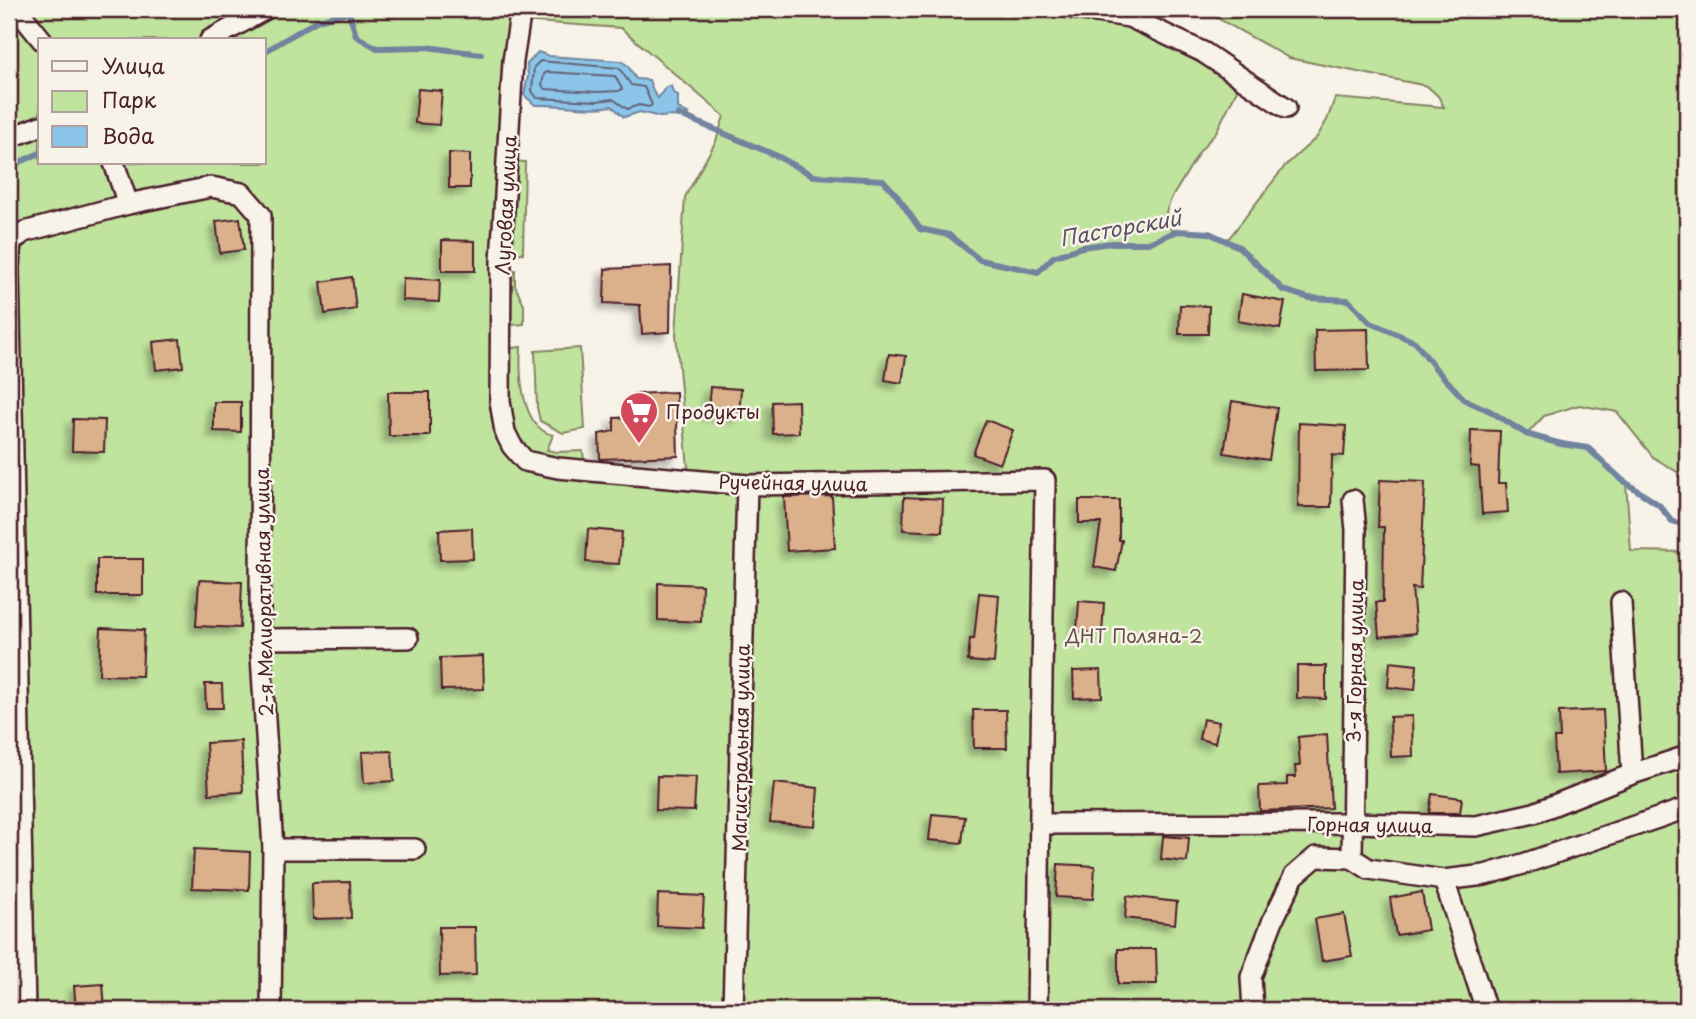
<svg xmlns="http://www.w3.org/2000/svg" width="1696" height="1019" font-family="'Playpen Sans',sans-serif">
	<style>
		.green { fill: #c0e49d; stroke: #858264; stroke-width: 2; fill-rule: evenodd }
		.water { fill: #8bc6ea; stroke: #71839e; stroke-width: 2 }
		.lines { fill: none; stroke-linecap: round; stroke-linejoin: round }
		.shore { stroke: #646277; stroke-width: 2 }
		.stream { stroke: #71839e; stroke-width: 6 }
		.building { fill: #dbb18c; stroke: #4a1f2b; stroke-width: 2; filter: url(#shadow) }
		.minor-casing { stroke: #4a1f2b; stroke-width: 24 }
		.minor { stroke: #f7f3e8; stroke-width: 19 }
		.labels { text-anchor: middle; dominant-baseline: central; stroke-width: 5; stroke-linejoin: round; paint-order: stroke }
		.street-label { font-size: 19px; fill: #4a1f2b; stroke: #f7f3e8 }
		.poi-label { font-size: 19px; fill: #4a1f2b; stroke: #f7f3e8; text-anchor: start }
		.park-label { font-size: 19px; fill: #685048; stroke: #f7f3e8 }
		.water-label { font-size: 21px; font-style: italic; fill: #5e5164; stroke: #f7f3e8 }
	</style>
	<defs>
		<filter id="shadow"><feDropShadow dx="-6" dy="6" stdDeviation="3.5" flood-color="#0004"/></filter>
	</defs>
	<rect width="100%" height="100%" fill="#f7f3e8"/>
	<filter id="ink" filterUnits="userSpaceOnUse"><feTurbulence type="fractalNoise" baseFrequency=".0143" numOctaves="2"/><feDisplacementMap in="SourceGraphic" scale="14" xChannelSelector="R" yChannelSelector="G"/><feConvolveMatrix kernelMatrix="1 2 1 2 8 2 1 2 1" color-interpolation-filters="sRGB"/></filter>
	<g filter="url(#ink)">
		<g class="green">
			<path d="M9,9h1038l87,20 106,55 -24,48 -16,19 -29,48 -5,13 5,18 38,3 14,6 6,-1 56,-72 32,-29 10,-17 8,-22 109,9 -6,-11 -11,-10 -138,-28 -88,-49h486v469l-34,-21 -36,-45 -38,-7 -35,11 -17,18 61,14 38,35 5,68 56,1v458h-1678zM520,21l101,7 103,88 -8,25 -31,56 -9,137 13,145 -104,-7 -2,-21 -26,1 -10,-2 6,-15c-32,-7 -34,-62 -32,-88l-22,3v-24l25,-2v-19l-9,-19v-16l-17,1 1,-16 24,-2 2,-91 -20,-1zM40,40h224v123h-224z"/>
			<polygon points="580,348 585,429 563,433 540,421 537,407 535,351"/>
		</g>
		<path class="water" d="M538,52l11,4 72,5 7,5 8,13 13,1 5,13 4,5 8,-11 5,-1 2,7 5,2v13l11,6 -5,4 -11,-2 -13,1 -20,-5 -16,5 -12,-11c-24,5 -52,-2 -77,-1l-11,-10 4,-19 -1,-12z"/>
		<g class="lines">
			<g class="shore">
				<polygon points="540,61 619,68 631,85 644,87 652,105 649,107 639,105 627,109 613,99 597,101 537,98 532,91 534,67"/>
				<polygon points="547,72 615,76 622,89 619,91 597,92 545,89 542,85 544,74"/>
			</g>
			<g class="stream">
				<polyline points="264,52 318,20 349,12 356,36 377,48 426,47 481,54"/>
				<polyline points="678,114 775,155 814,176 883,180 895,193 920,229 949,235 980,260 1038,272 1053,257 1082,247 1111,243 1148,243 1178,231 1209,233 1239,247 1283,290 1309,298 1348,300 1371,323 1415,342 1436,369 1465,400 1490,411 1526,434 1561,444 1588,448 1622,480 1659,505 1672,521 1687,526"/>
				<polyline points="9,167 40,153"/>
			</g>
		</g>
		<g class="building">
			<polygon points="418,89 442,91 439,125 415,123"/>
			<polygon points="449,153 470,154 470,188 449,188"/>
			<polygon points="240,218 244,250 220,253 216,221"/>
			<polygon points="442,240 475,241 475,271 442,271"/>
			<polygon points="671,266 670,332 642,334 640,305 604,303 605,269"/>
			<polygon points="352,277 356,309 325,314 321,282"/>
			<polygon points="403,278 440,280 439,302 402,300"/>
			<polygon points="1242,294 1285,302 1280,329 1238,321"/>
			<polygon points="1180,305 1209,306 1208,334 1179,334"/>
			<polygon points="1368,329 1369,370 1316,371 1315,330"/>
			<polygon points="180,339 183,367 156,370 153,342"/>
			<polygon points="889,354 906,356 902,383 885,380"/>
			<polygon points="710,387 741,389 739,416 708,413"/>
			<polygon points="388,392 430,392 430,436 389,436"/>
			<polygon points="676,392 678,456 600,459 599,434 614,431 614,418 634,417 634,394"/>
			<polygon points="798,401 799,433 773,434 772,402"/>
			<polygon points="1232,401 1277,408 1269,460 1224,453"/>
			<polygon points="214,402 241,402 241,432 214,431"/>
			<polygon points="73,419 105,420 104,452 72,451"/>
			<polygon points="986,420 1013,430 1000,464 973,454"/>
			<polygon points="1299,423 1346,426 1344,456 1332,455 1331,507 1298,507"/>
			<polygon points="1471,430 1500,431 1498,483 1506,483 1508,512 1482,514 1479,467 1470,466"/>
			<polygon points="1380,480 1425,482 1420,589 1412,588 1416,633 1379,637 1376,602 1383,602 1384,527 1378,527"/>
			<polygon points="832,496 835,548 787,551 784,497"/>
			<polygon points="904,497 943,499 942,532 903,530"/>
			<polygon points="1079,500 1119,500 1119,540 1122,540 1116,571 1094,567 1101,523 1079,523"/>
			<polygon points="472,528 473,559 440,560 439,530"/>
			<polygon points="588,529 622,532 619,564 586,562"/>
			<rect x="97" y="559" width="46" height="36"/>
			<polygon points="199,580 242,582 240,628 196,626"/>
			<polygon points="658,583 702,585 701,622 658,620"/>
			<polygon points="979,593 999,595 994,663 968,661 970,639 974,639"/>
			<polygon points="1079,601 1104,603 1102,633 1077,632"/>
			<polygon points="101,628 144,630 142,676 99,675"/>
			<polygon points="483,656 484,689 441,690 440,658"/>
			<polygon points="1390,662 1417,665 1415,690 1388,687"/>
			<polygon points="1297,666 1326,666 1326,699 1297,698"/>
			<polygon points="1101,670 1102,697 1074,698 1073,671"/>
			<polygon points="205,684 222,684 223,708 206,708"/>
			<polygon points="973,710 1006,710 1007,748 974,748"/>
			<polygon points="1603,710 1606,771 1556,774 1554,738 1560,738 1559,712"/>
			<polygon points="1412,716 1413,756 1391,757 1390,717"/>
			<polygon points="1203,719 1219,722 1215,743 1199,739"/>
			<polygon points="1327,734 1331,808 1260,811 1259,786 1287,785 1287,777 1296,777 1295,766 1300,766 1298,737"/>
			<polygon points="241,741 243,792 209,794 206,743"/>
			<polygon points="392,751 394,781 364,783 362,752"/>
			<polygon points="657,776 696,777 694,811 656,810"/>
			<polygon points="774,783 818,788 815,826 770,822"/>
			<polygon points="1432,794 1462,798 1460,813 1429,813"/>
			<polygon points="932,814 965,817 962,843 929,840"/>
			<polygon points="1163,836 1189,838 1187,862 1161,859"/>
			<polygon points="194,849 250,852 249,890 192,888"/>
			<polygon points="1058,864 1095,866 1093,899 1056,897"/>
			<polygon points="350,882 351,918 313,919 312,883"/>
			<polygon points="1422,892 1428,930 1396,935 1390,898"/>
			<polygon points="658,894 704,896 702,928 657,926"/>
			<polygon points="1127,896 1177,902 1175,924 1125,918"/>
			<polygon points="1344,914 1352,956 1322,961 1315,919"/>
			<polygon points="439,927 475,927 476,975 440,976"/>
			<polygon points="1118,949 1156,949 1157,984 1118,984"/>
			<polygon points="103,984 105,1010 76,1010 74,986"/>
		</g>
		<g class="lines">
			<defs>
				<g id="minor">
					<polyline points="17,9 42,40"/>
					<polyline points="521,9 513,61 501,261 500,401 505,432 512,446 525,461 558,468 747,485 1045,480 1037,1010"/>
					<polyline points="1075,9 1129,17 1203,52 1286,108"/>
					<polyline points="210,40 266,9"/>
					<polyline points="9,138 40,126"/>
					<polyline points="114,163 128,204"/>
					<polyline points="1353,500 1356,530 1352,858 1369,869 1444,880 1485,875 1523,864 1687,808"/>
					<polyline points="1621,602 1632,774"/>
					<polyline points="260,639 408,638"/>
					<polyline points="1040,824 1352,823 1476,826 1534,813 1632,774 1687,756"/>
					<polyline points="273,849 415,849"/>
					<polyline points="1444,880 1486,1010"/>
					<polyline points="25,1010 9,268 11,242 24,232 128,204 211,187 242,193 261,215 260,639 273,849 271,1010"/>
					<polyline points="733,1010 747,485"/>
					<polyline points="1253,1010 1251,977 1273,920 1294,876 1316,857 1352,858"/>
				</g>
			</defs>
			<use href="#minor" class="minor-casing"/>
			<use href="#minor" class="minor"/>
		</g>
	</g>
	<defs>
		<symbol id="supermarket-pin" viewBox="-11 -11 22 30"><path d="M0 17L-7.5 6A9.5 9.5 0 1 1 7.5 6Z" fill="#d1495b" stroke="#f7f3e8"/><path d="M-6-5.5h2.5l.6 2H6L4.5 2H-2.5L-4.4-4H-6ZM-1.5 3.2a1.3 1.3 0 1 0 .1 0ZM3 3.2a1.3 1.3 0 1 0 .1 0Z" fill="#fff"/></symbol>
	</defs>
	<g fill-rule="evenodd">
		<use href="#supermarket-pin" x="617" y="389" width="44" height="60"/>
	</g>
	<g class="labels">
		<g class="street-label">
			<text transform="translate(505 205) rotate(-87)">Луговая улица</text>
			<text transform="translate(793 482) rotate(1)">Ручейная улица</text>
			<text transform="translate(263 592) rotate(-91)">2-я Мелиоративная улица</text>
			<text transform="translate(1354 661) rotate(-89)">3-я Горная улица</text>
			<text transform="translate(740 748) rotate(-89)">Магистральная улица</text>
			<text transform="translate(1370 824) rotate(1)">Горная улица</text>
		</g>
		<g class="poi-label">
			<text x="666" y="411">Продукты</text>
		</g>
		<g class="park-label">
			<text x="1134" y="635">ДНТ Поляна-2</text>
		</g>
		<g class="water-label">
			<text transform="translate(1120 227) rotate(-10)">Пасторский</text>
		</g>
	</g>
	<rect width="1696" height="1019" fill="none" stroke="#f7f3e8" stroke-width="35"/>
	<rect x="18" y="18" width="1661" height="984" fill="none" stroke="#4a1f2b" stroke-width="2.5" filter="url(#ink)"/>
	<rect x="38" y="38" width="228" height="126" fill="#f7f3e8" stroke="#b29e9c" stroke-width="2"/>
	<rect x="52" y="61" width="35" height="10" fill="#f7f3e8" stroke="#b29e9c" stroke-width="2"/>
	<text x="102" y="74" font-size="21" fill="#4a1f2b">Улица</text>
	<rect x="52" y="91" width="35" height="21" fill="#c0e49d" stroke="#b29e9c" stroke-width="2"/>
	<text x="102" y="108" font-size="21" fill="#4a1f2b">Парк</text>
	<rect x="52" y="126" width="35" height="21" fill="#8bc6ea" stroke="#b29e9c" stroke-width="2"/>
	<text x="102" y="144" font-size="21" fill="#4a1f2b">Вода</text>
</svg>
